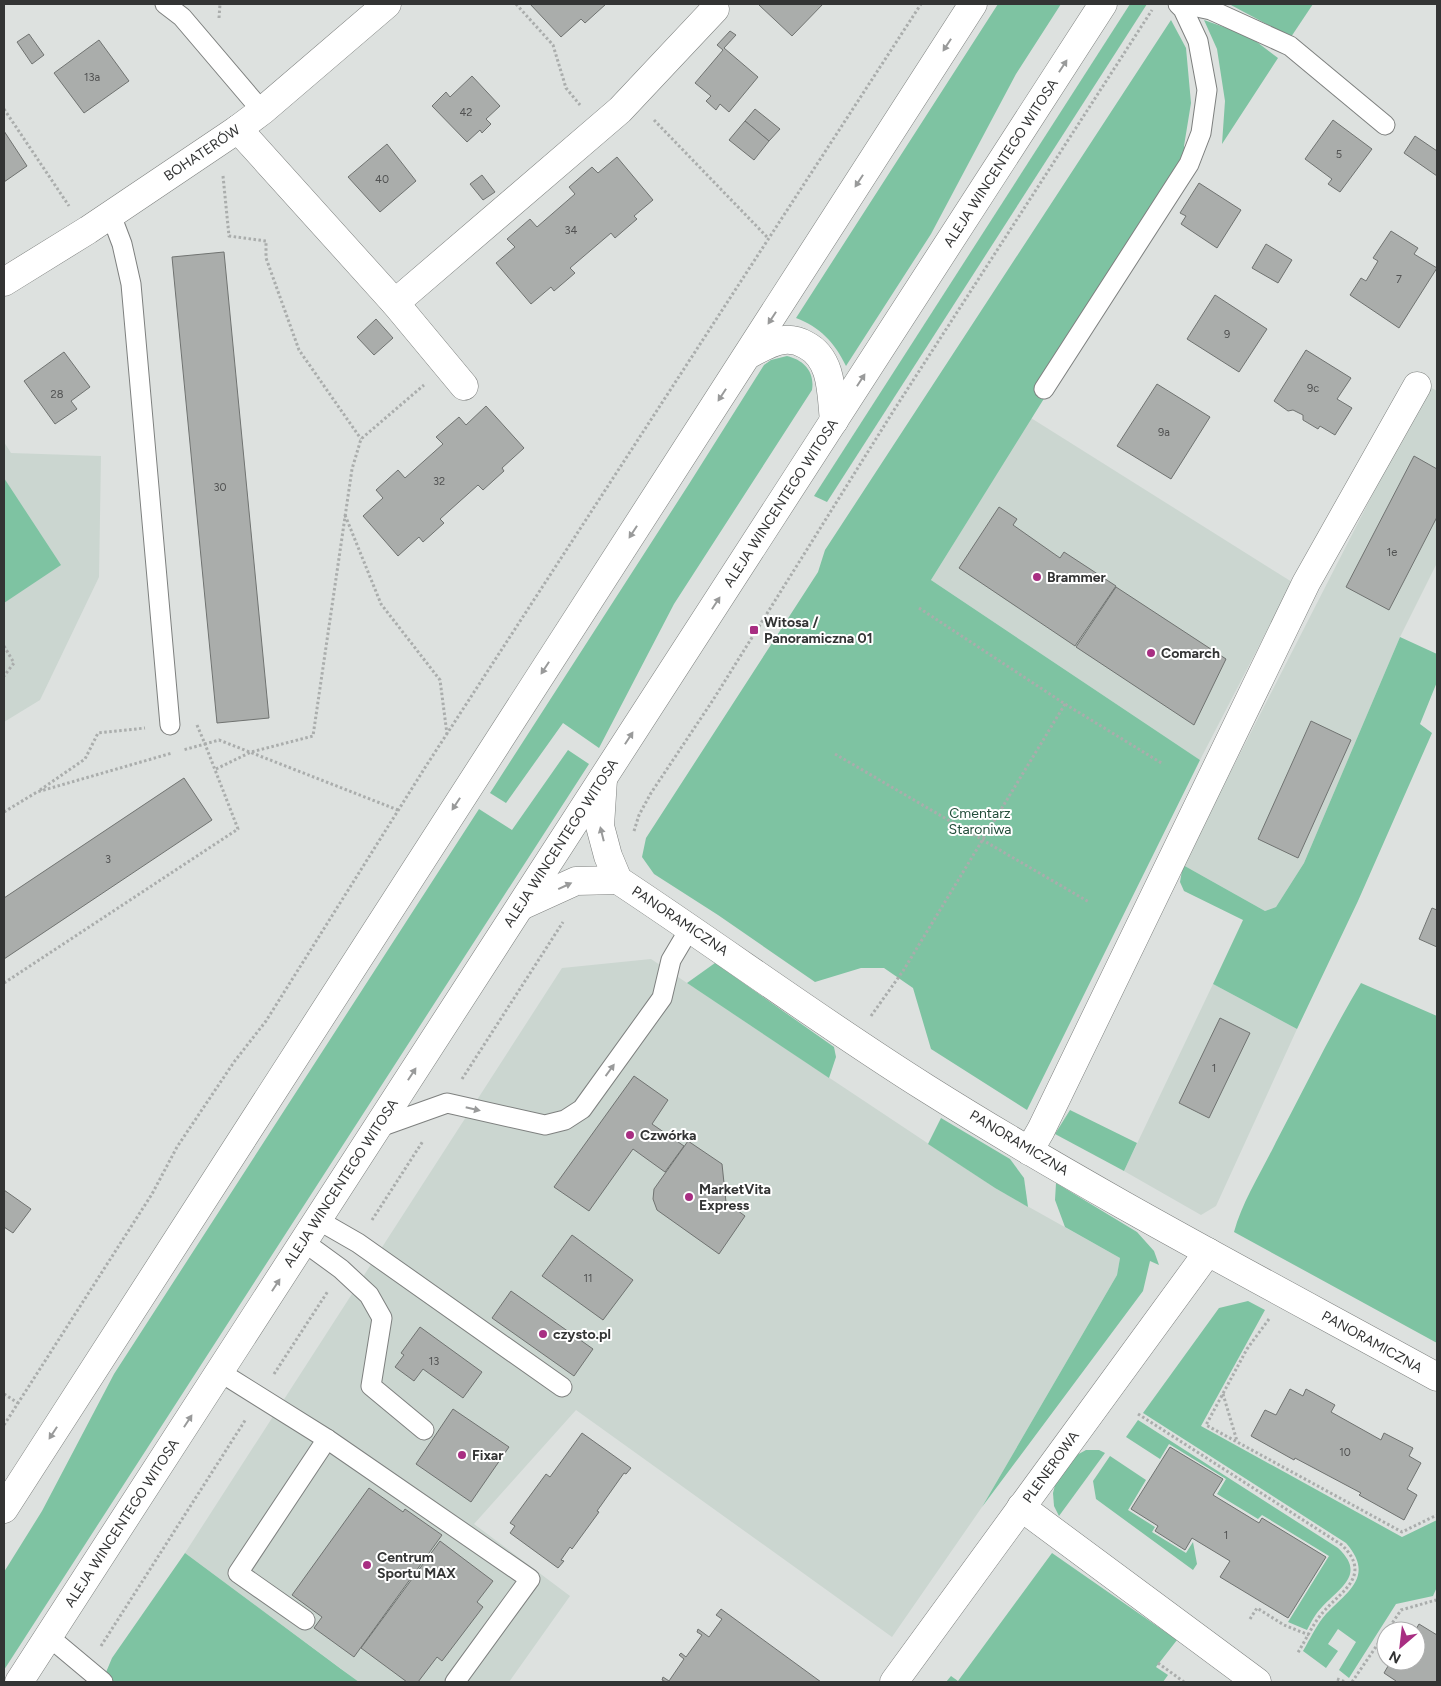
<svg xmlns="http://www.w3.org/2000/svg" width="1441" height="1686" font-family="Figtree,sans-serif">
	<style>
		.built { fill: #cbd6d0 }
		.green { fill: #7ec3a2 }
		.building { fill: #aaadab; stroke: #707371 }
		.lines { fill: none; stroke-linecap: round; stroke-linejoin: round }
		.service-casing { stroke: #7e807f; stroke-width: 21 }
		.minor-casing { stroke: #7e807f; stroke-width: 29 }
		.tertiary-casing { stroke: #7e807f; stroke-width: 29 }
		.primary-casing { stroke: #7e807f; stroke-width: 29 }
		.path { stroke: #aaadac; stroke-width: 3; stroke-dasharray: 2.5 2.5; stroke-linecap: butt }
		.service { stroke: #fff; stroke-width: 19 }
		.minor { stroke: #fff; stroke-width: 28 }
		.tertiary { stroke: #fff; stroke-width: 28 }
		.primary { stroke: #fff; stroke-width: 28 }
		.oneway { fill: #999a9a }
		.poi-dot { fill: #a82e82; stroke: #fff; stroke-width: 2 }
		.labels { text-anchor: middle; dominant-baseline: central; stroke-width: 4; stroke-linejoin: round; paint-order: stroke }
		.number-label { font-size: 11px; fill: #515252 }
		.street-label { font-size: 14px; fill: #333434; stroke: #fff }
		.poi-label { font-size: 14px; font-weight: bold; fill: #333434; stroke: #fff; text-anchor: start }
		.park-label { font-size: 14px; fill: #224d3a; stroke: #fff }
	</style>
	<rect width="100%" height="100%" fill="#dde1df"/>
	<g class="built">
		<polygon points="1428,386 1437,391 1437,563 1400,637 1304,863 1276,907 1265,911 1183,865"/>
		<polygon points="1031,418 1292,582 1200,760 931,580"/>
		<polygon points="4,442 11,453 101,456 99,577 40,700 4,722"/>
		<polygon points="651,959 995,1188 1120,1258 1117,1275 982,1507 892,1637 576,1410 474,1524 570,1596 509,1682 359,1682 185,1553 562,968"/>
		<polygon points="1213,984 1297,1029 1216,1206 1201,1215 1124,1171"/>
	</g>
	<g class="green">
		<path d="M998,4h63l-45,70 -85,160 -85,132c-11,-23 -26,-39 -50,-48z"/>
		<polygon points="1130,4 1147,4 827,502 814,496"/>
		<polygon points="1229,4 1313,4 1291,37"/>
		<polygon points="1171,20 1186,48 1191,103 1184,146 1192,161 931,580 1200,760 1027,1110 931,1049 913,988 884,968 861,968 815,982 718,915 654,874 642,857 646,838 818,572 825,550"/>
		<polygon points="1204,20 1249,36 1278,58 1222,144 1225,101 1217,49"/>
		<path d="M787,356c17,4 28,16 25,34l-138,214 -75,144 -36,-25 -57,80 -16,-10 199,-309 75,-119 7,-5z"/>
		<polygon points="4,478 61,565 4,603"/>
		<polygon points="1400,637 1437,654 1437,682 1420,724 1432,733 1358,901 1297,1029 1213,984 1243,920 1184,891 1180,882 1183,865 1265,911 1276,907 1304,863"/>
		<polygon points="568,750 589,764 4,1670 4,1572 42,1511 114,1374 479,809 512,830"/>
		<polygon points="715,963 834,1047 836,1057 829,1078 687,983"/>
		<path d="M1361,983l76,33v327l-203,-111c8,-30 28,-61 42,-90 28,-53 54,-107 85,-159z"/>
		<polygon points="1070,1110 1137,1143 1124,1171 1055,1134"/>
		<polygon points="941,1118 1010,1159 1024,1178 1028,1207 995,1188 928,1144"/>
		<polygon points="1056,1183 1137,1232 1154,1251 1159,1265 1150,1261 1143,1291 982,1507 1117,1275 1120,1258 1065,1227 1055,1200"/>
		<path d="M1248,1301l17,9 -64,116 201,111 35,-17v67l-4,9 -37,8 -47,74 -10,-8 17,-28 -18,-13 -10,15 10,7 -12,17 -23,-17c7,-12 14,-27 23,-37 22,-23 49,-38 20,-71l-203,-130 76,-105z"/>
		<path d="M1138,1420l200,128c28,26 3,39 -16,59 -6,6 -11,15 -15,23l-19,-8 41,-66 -67,-41 -4,4 -41,-25 9,-15 -57,-35 -9,15 -34,-22z"/>
		<polygon points="1086,1450 1099,1450 1105,1453 1059,1516 1054,1506 1053,1493 1055,1485 1075,1456"/>
		<polygon points="1110,1456 1146,1480 1128,1510 1155,1527 1152,1532 1186,1553 1193,1542 1197,1564 1193,1570 1096,1499 1093,1481"/>
		<polygon points="185,1553 341,1669 359,1682 110,1682 104,1677 112,1658"/>
		<polygon points="1052,1553 1177,1640 1156,1667 1168,1675 1163,1682 946,1682 951,1676 958,1681"/>
	</g>
	<g class="building">
		<polygon points="530,4 606,4 585,23 581,19 561,37"/>
		<polygon points="760,4 823,4 792,36 759,5"/>
		<polygon points="730,31 736,35 724,48 758,77 729,112 720,104 716,110 706,101 711,96 695,83 723,50 717,45"/>
		<polygon points="29,34 44,55 32,64 17,42"/>
		<polygon points="99,40 129,81 84,113 54,73"/>
		<polygon points="472,76 500,106 486,119 491,124 482,133 480,130 467,142 432,106 446,92 450,97"/>
		<polygon points="755,109 780,129 769,141 745,121"/>
		<polygon points="1333,120 1372,149 1340,192 1328,184 1332,179 1305,159"/>
		<polygon points="745,121 769,141 754,160 729,140"/>
		<polygon points="4,131 27,166 4,182"/>
		<polygon points="1415,136 1437,151 1437,176 1404,153"/>
		<polygon points="387,144 416,181 380,212 348,177"/>
		<polygon points="617,157 653,200 634,216 637,219 615,238 611,233 570,268 575,273 554,291 551,287 531,304 496,263 515,247 507,239 530,219 537,227 575,194 569,187 592,167 598,173"/>
		<polygon points="482,175 495,192 483,200 470,184"/>
		<polygon points="1199,183 1241,210 1217,248 1181,224 1186,216 1180,213"/>
		<polygon points="1391,231 1418,248 1414,254 1437,268 1399,328 1350,295 1361,278 1366,281 1378,261 1373,258"/>
		<polygon points="1266,244 1292,260 1278,283 1252,268"/>
		<polygon points="224,252 269,718 217,723 172,257"/>
		<polygon points="1215,295 1267,329 1239,372 1187,339"/>
		<polygon points="376,319 393,338 374,355 357,337"/>
		<polygon points="1306,350 1351,378 1337,399 1352,408 1335,435 1320,426 1318,429 1303,420 1303,415 1293,410 1288,411 1274,401"/>
		<polygon points="64,352 90,387 71,401 77,409 55,424 24,381"/>
		<polygon points="1157,384 1210,417 1171,479 1117,446"/>
		<polygon points="486,406 524,448 502,468 504,471 483,490 478,485 440,519 444,523 423,542 419,537 398,556 363,516 383,498 376,490 398,470 405,478 443,444 436,437 459,417 466,425"/>
		<polygon points="1414,456 1437,469 1437,517 1389,610 1346,587"/>
		<polygon points="999,507 1017,519 1013,525 1060,558 1064,552 1116,586 1075,646 959,568"/>
		<polygon points="1116,587 1226,659 1194,725 1076,647"/>
		<polygon points="1311,721 1351,740 1298,858 1258,839"/>
		<polygon points="184,778 212,820 4,959 4,898"/>
		<polygon points="1432,908 1437,910 1437,947 1419,939"/>
		<polygon points="1220,1018 1250,1033 1209,1118 1179,1103"/>
		<polygon points="634,1076 668,1100 652,1124 684,1146 665,1172 633,1149 589,1211 554,1187"/>
		<polygon points="688,1141 722,1164 726,1202 745,1216 719,1254 657,1210 653,1199 654,1189"/>
		<polygon points="4,1190 31,1209 13,1233 4,1227"/>
		<polygon points="572,1235 633,1280 603,1320 542,1276"/>
		<polygon points="511,1291 593,1349 574,1376 492,1318"/>
		<polygon points="420,1327 482,1372 463,1398 423,1369 414,1381 395,1367 404,1355 401,1353"/>
		<polygon points="1290,1389 1303,1396 1306,1389 1335,1405 1331,1412 1381,1440 1384,1433 1413,1448 1409,1456 1421,1463 1407,1489 1417,1495 1404,1520 1359,1495 1361,1493 1295,1458 1294,1460 1251,1436 1265,1410 1276,1415"/>
		<polygon points="453,1409 509,1447 471,1502 416,1464"/>
		<polygon points="582,1433 631,1468 626,1474 624,1473 597,1511 599,1512 572,1549 570,1547 561,1560 564,1561 558,1568 510,1533 515,1526 510,1523 546,1474 550,1477"/>
		<polygon points="1170,1447 1223,1479 1213,1495 1259,1523 1262,1518 1326,1557 1288,1618 1220,1577 1230,1561 1192,1538 1185,1550 1155,1531 1158,1526 1131,1509"/>
		<polygon points="369,1488 403,1512 405,1509 442,1535 354,1657 314,1628 322,1617 292,1595"/>
		<polygon points="440,1541 493,1581 477,1602 483,1607 442,1661 437,1657 418,1682 407,1682 361,1648"/>
		<polygon points="721,1609 821,1682 666,1682 662,1680 663,1677 669,1681 684,1659 679,1655 681,1653 686,1657 702,1635 697,1632 698,1629 709,1637 722,1619 716,1615"/>
		<polygon points="1419,1624 1437,1635 1437,1682 1395,1682 1396,1681 1384,1673 1391,1661 1416,1661 1415,1631"/>
	</g>
	<g class="lines">
		<defs>
			<g id="service">
				<polyline points="165,4 182,17 262,111"/>
				<polyline points="1183,4 1211,10 1290,46 1385,125"/>
				<polyline points="111,215 122,244 131,284 170,725"/>
				<polyline points="1044,389 1189,164 1201,133 1207,90 1198,41 1183,9 1178,4"/>
				<polyline points="377,1128 447,1103 545,1125 565,1120 582,1109 662,998 671,960 690,928"/>
				<polyline points="318,1220 358,1243 562,1387"/>
				<polyline points="304,1242 341,1269 369,1295 382,1318 371,1386 424,1430"/>
				<polyline points="220,1372 327,1439 530,1579 455,1682"/>
				<polyline points="305,1620 238,1573 327,1439"/>
				<polyline points="48,1636 103,1682"/>
			</g>
			<g id="minor">
				<polyline points="238,129 395,303 464,386"/>
				<polyline points="4,282 88,230 238,129 262,111 387,4"/>
				<polyline points="395,303 620,110 715,9"/>
				<polyline points="1029,1151 1041,1130 1306,583 1417,386"/>
				<polyline points="1021,1507 1257,1682"/>
				<polyline points="894,1682 1208,1252"/>
			</g>
			<g id="tertiary">
				<path d="M603,779l-3,47 8,30 10,24c103,68 203,142 308,208 165,104 340,195 511,289"/>
				<polyline points="521,906 576,881 618,880"/>
			</g>
			<g id="primary">
				<path d="M748,355c11,-6 24,-14 36,-15 9,-1 15,1 22,5 27,14 25,49 28,76"/>
				<polyline points="4,1509 973,4"/>
				<polyline points="19,1682 1103,4"/>
			</g>
		</defs>
		<use href="#service" class="service-casing"/>
		<use href="#minor" class="minor-casing"/>
		<use href="#tertiary" class="tertiary-casing"/>
		<use href="#primary" class="primary-casing"/>
		<g class="path">
			<polyline points="516,4 553,45 566,88 580,105"/>
			<polyline points="219,18 220,4"/>
			<polyline points="4,109 69,206"/>
			<polyline points="654,120 768,238"/>
			<polyline points="223,176 229,236 266,241 266,258 299,350 361,439"/>
			<polyline points="345,515 381,604 440,680 447,734"/>
			<polyline points="919,608 1065,704 1163,764"/>
			<polyline points="4,646 14,663 4,676"/>
			<polyline points="197,725 205,744 219,740 398,810"/>
			<polyline points="835,754 1089,902"/>
			<polyline points="216,769 251,752 313,736 352,469 361,439 424,385"/>
			<polyline points="40,790 85,759 98,733 145,728"/>
			<polyline points="4,812 37,792 172,753"/>
			<polyline points="634,831 639,815 651,793 713,700 894,410 1152,10"/>
			<polyline points="4,983 238,829 205,744 183,750"/>
			<polyline points="871,1016 903,971 1065,704"/>
			<polyline points="462,1079 563,922"/>
			<polyline points="372,1220 423,1141"/>
			<polyline points="1269,1319 1247,1349 1206,1425 1402,1532 1437,1515"/>
			<polyline points="274,1374 328,1291"/>
			<polyline points="4,1394 18,1403"/>
			<polyline points="1223,1394 1237,1441"/>
			<path d="M1138,1414l204,131c30,30 1,45 -18,66 -11,12 -18,29 -27,43"/>
			<polyline points="4,1425 152,1194 177,1147 234,1062 266,1021 426,766 921,4"/>
			<polyline points="1250,1619 1257,1608 1284,1625 1309,1635"/>
			<polyline points="1387,1631 1401,1610 1436,1600 1437,1597"/>
			<polyline points="101,1646 246,1419"/>
			<polyline points="1158,1663 1184,1682"/>
			<polyline points="1337,1679 1346,1682"/>
			<polyline points="1352,1682 1386,1632"/>
		</g>
		<use href="#service" class="service"/>
		<use href="#minor" class="minor"/>
		<use href="#tertiary" class="tertiary"/>
		<use href="#primary" class="primary"/>
	</g>
	<defs><path id="oneway-solid" d="M-6-.8H1V-3.2L6.5 0L1 3.2V.8H-6Z" transform="scale(1.25)"/></defs>
	<g class="oneway">
		<use href="#oneway-solid" transform="translate(947 45) rotate(123)"/>
		<use href="#oneway-solid" transform="translate(1063 66) rotate(-57)"/>
		<use href="#oneway-solid" transform="translate(859 181) rotate(123)"/>
		<use href="#oneway-solid" transform="translate(772 318) rotate(123)"/>
		<use href="#oneway-solid" transform="translate(861 380) rotate(-57)"/>
		<use href="#oneway-solid" transform="translate(722 395) rotate(123)"/>
		<use href="#oneway-solid" transform="translate(633 532) rotate(123)"/>
		<use href="#oneway-solid" transform="translate(716 603) rotate(-57)"/>
		<use href="#oneway-solid" transform="translate(545 668) rotate(123)"/>
		<use href="#oneway-solid" transform="translate(629 738) rotate(-57)"/>
		<use href="#oneway-solid" transform="translate(456 804) rotate(123)"/>
		<use href="#oneway-solid" transform="translate(602 834) rotate(-104)"/>
		<use href="#oneway-solid" transform="translate(565 886) rotate(-25)"/>
		<use href="#oneway-solid" transform="translate(610 1070) rotate(-54)"/>
		<use href="#oneway-solid" transform="translate(412 1074) rotate(-57)"/>
		<use href="#oneway-solid" transform="translate(473 1109) rotate(13)"/>
		<use href="#oneway-solid" transform="translate(276 1285) rotate(-57)"/>
		<use href="#oneway-solid" transform="translate(188 1421) rotate(-57)"/>
		<use href="#oneway-solid" transform="translate(53 1433) rotate(123)"/>
	</g>
	<g class="poi-dot">
		<circle cx="1037" cy="577" r="5"/>
		<rect x="749" y="625" width="10" height="10" rx="2.5"/>
		<circle cx="1151" cy="653" r="5"/>
		<circle cx="630" cy="1135" r="5"/>
		<circle cx="689" cy="1197" r="5"/>
		<circle cx="543" cy="1334" r="5"/>
		<circle cx="462" cy="1455" r="5"/>
		<circle cx="367" cy="1565" r="5"/>
	</g>
	<g class="labels">
		<g class="number-label">
			<text x="92" y="77">13a</text>
			<text x="466" y="112">42</text>
			<text x="1339" y="154">5</text>
			<text x="382" y="179">40</text>
			<text x="571" y="230">34</text>
			<text x="1399" y="279">7</text>
			<text x="1227" y="334">9</text>
			<text x="1313" y="388">9c</text>
			<text x="57" y="394">28</text>
			<text x="1164" y="432">9a</text>
			<text x="439" y="481">32</text>
			<text x="220" y="487">30</text>
			<text x="1392" y="552">1e</text>
			<text x="108" y="859">3</text>
			<text x="1214" y="1068">1</text>
			<text x="588" y="1278">11</text>
			<text x="434" y="1361">13</text>
			<text x="1345" y="1452">10</text>
			<text x="1226" y="1535">1</text>
		</g>
		<g class="street-label">
			<text transform="translate(202 153) rotate(-34)">BOHATERÓW</text>
			<text transform="translate(1001 163) rotate(-57)">ALEJA WINCENTEGO WITOSA</text>
			<text transform="translate(781 503) rotate(-57)">ALEJA WINCENTEGO WITOSA</text>
			<text transform="translate(561 843) rotate(-57)">ALEJA WINCENTEGO WITOSA</text>
			<text transform="translate(680 921) rotate(34)">PANORAMICZNA</text>
			<text transform="translate(1019 1143) rotate(31)">PANORAMICZNA</text>
			<text transform="translate(341 1183) rotate(-57)">ALEJA WINCENTEGO WITOSA</text>
			<text transform="translate(1372 1342) rotate(29)">PANORAMICZNA</text>
			<text transform="translate(1051 1467) rotate(-54)">PLENEROWA</text>
			<text transform="translate(122 1523) rotate(-57)">ALEJA WINCENTEGO WITOSA</text>
		</g>
		<g class="poi-label">
			<text x="1047" y="577">Brammer</text>
			<text x="764" y="622">Witosa /<tspan x="764" dy="16">Panoramiczna 01</tspan></text>
			<text x="1161" y="653">Comarch</text>
			<text x="640" y="1135">Czwórka</text>
			<text x="699" y="1189">MarketVita<tspan x="699" dy="16">Express</tspan></text>
			<text x="553" y="1334">czysto.pl</text>
			<text x="472" y="1455">Fixar</text>
			<text x="377" y="1557">Centrum<tspan x="377" dy="16">Sportu MAX</tspan></text>
		</g>
		<g class="park-label">
			<text x="980" y="813">Cmentarz<tspan x="980" dy="16">Staroniwa</tspan></text>
		</g>
	</g>
	<rect width="1441" height="1686" fill="none" stroke="#333434" stroke-width="10"/>
	<g transform="translate(1401 1646) rotate(208)"><circle r="24" fill="#ffffff" stroke="#adaeae"/>
	<path d="M0-4L9 19L0 12L-9 19Z" fill="#a82e82"/>
	<text y="-8" font-size="14" font-weight="bold" text-anchor="middle" fill="#333434">N</text>
	</g>
</svg>
